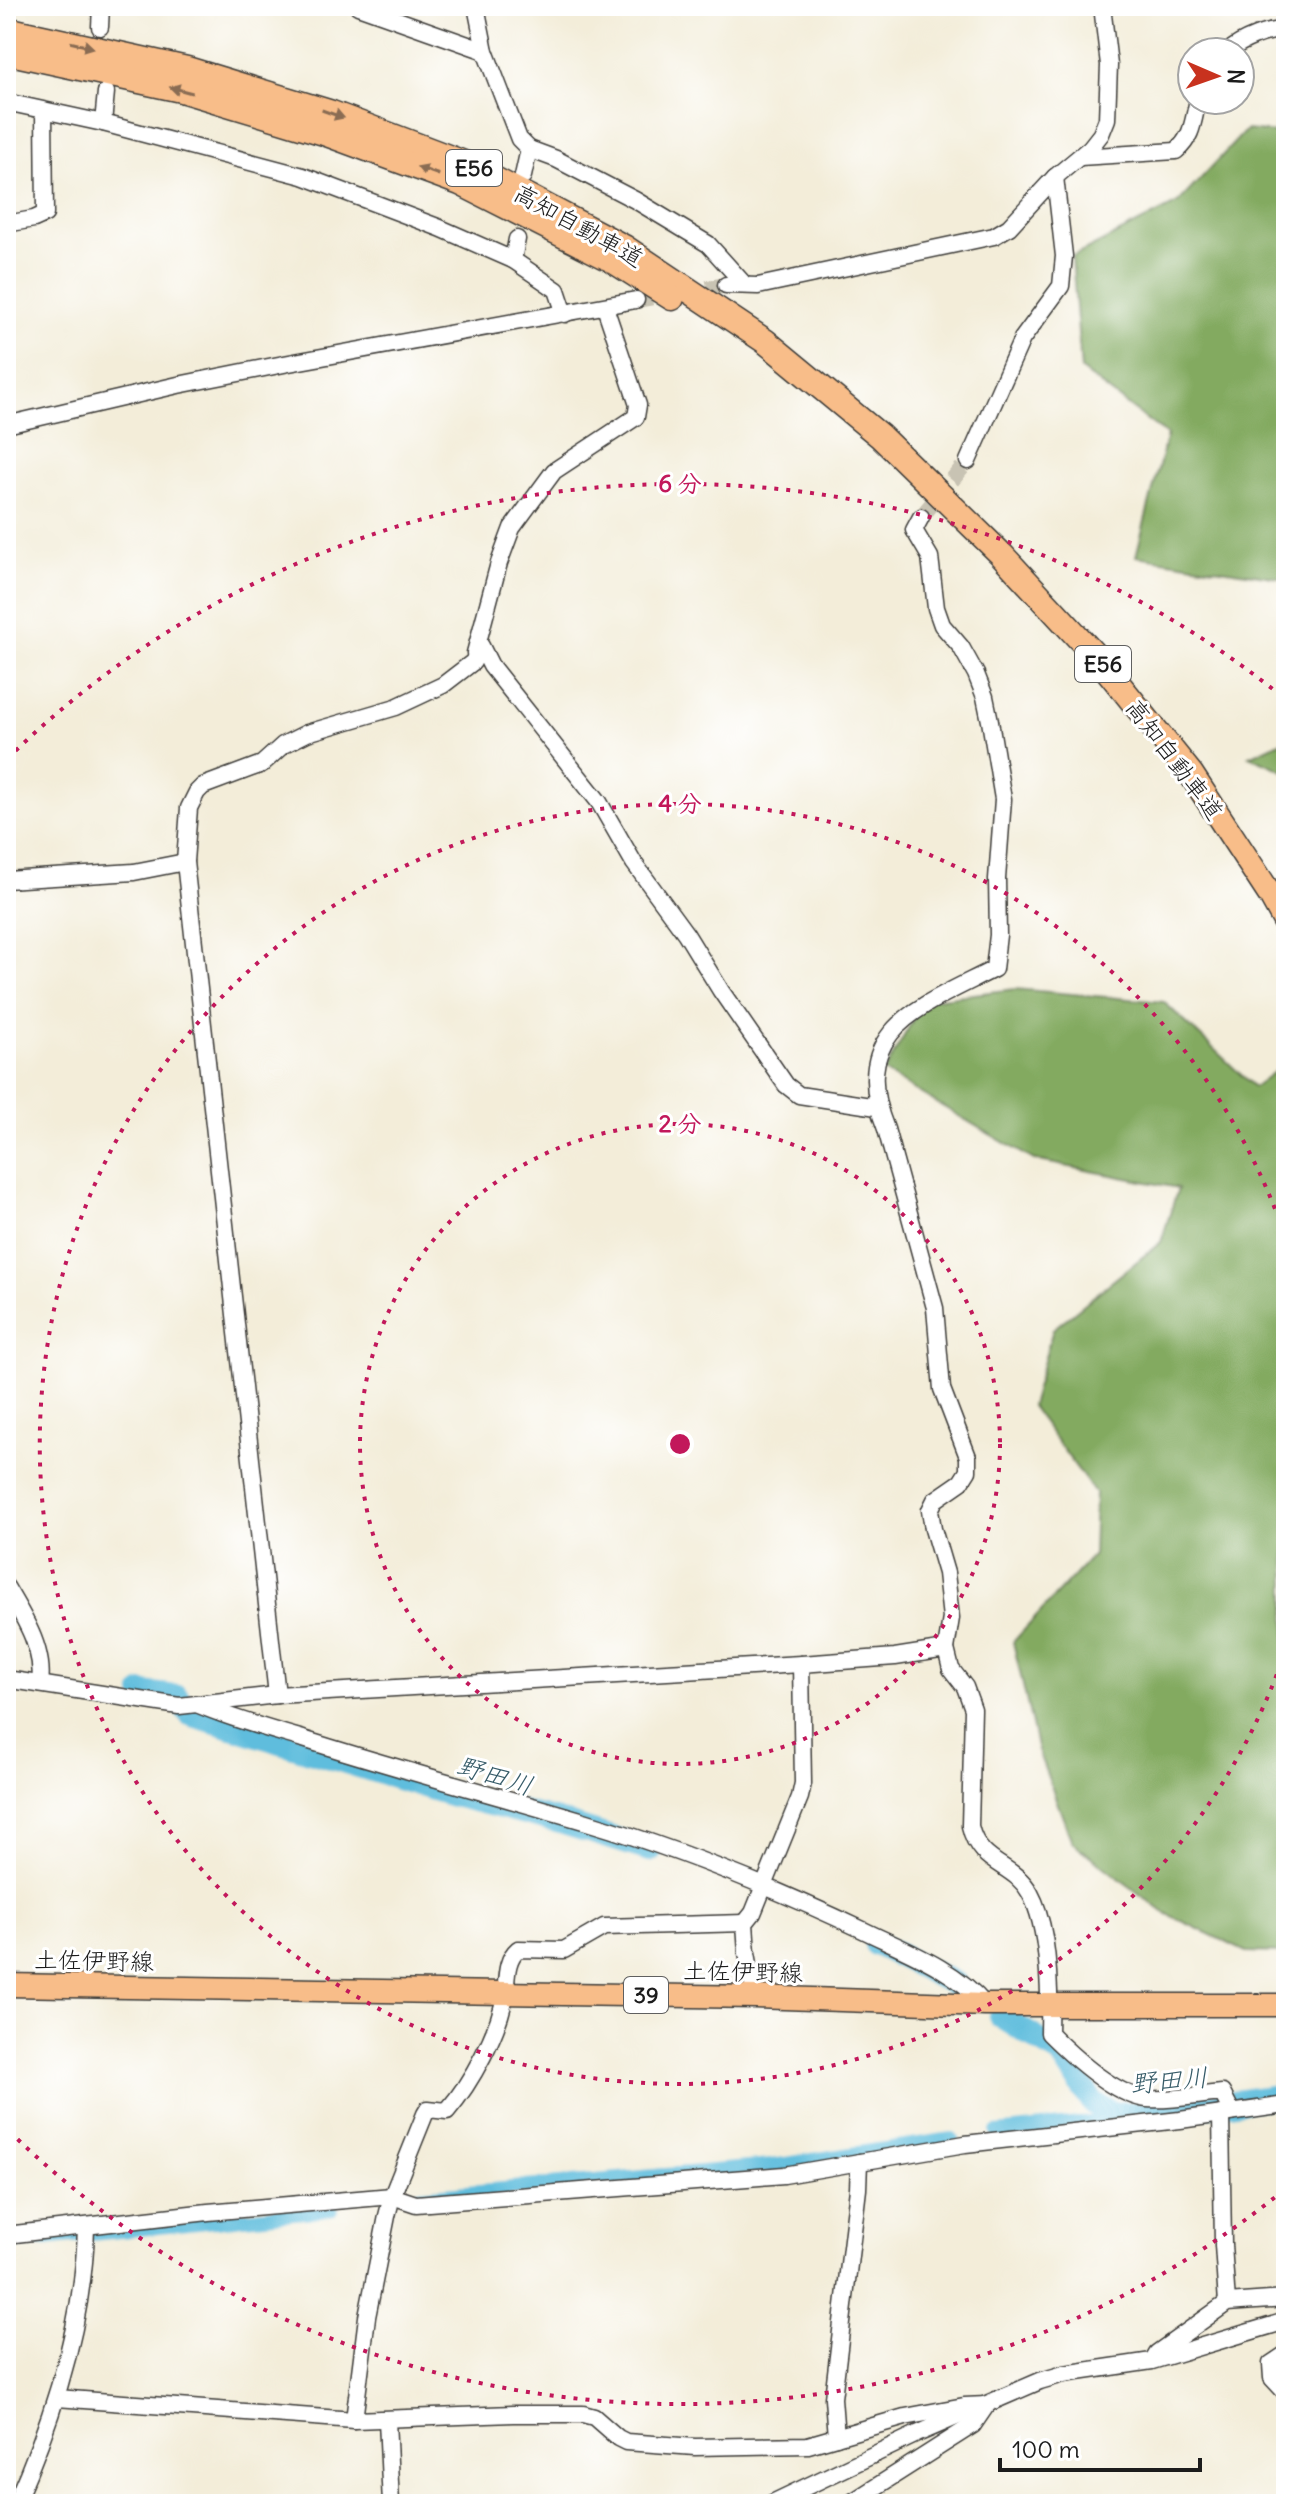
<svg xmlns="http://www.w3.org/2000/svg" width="1292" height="2510" font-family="Delius,'Klee One',sans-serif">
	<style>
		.forest { fill: #83aa60; stroke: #50633e; stroke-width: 2 }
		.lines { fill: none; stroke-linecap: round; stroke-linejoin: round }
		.canal { stroke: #5fbddd; stroke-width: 14 }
		.river { stroke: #5fbddd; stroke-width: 24 }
		.minor-tunnel { stroke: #c8c3b3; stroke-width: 16; stroke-dasharray: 16 8; stroke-linecap: butt }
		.minor-casing { stroke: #3c3b38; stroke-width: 19 }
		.major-casing { stroke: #3c3b38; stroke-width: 25 }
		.highway-casing { stroke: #3c3b38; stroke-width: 27 }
		.minor { stroke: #fff; stroke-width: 16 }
		.major { stroke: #f8bd89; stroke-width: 22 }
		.highway { stroke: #f8bd89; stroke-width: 24 }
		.oneway { fill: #8a6c52 }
		.ring { fill: none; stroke: #c2185b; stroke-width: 4; stroke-dasharray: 4 8 }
		.labels { text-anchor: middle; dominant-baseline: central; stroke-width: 6; stroke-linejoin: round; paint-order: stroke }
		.shield { fill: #fff; stroke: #606060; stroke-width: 2 }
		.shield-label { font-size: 22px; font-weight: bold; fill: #1c1c1c }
		.street-label { font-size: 24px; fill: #1c1c1c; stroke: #fff }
		.water-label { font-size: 26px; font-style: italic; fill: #375c69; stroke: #fff }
		.centre { fill: #c2185b; stroke: #fff; stroke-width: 4 }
		.ring-label { font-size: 24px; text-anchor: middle; font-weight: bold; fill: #c2185b; stroke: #fff; stroke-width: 6; stroke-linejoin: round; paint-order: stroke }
	</style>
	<rect width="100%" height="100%" fill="#fff"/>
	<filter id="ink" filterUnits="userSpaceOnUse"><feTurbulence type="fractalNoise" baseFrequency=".0125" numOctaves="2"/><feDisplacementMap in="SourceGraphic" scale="16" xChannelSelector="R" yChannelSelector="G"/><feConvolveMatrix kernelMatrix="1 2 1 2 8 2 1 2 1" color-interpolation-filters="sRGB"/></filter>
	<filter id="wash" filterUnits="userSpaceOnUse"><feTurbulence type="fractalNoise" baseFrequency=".006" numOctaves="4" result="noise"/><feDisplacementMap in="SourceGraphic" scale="32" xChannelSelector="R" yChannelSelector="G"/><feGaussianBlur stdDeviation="1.8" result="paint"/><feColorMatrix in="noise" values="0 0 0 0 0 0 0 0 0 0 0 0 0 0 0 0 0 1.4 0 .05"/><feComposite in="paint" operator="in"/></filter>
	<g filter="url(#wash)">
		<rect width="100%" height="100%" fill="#f3edd9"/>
		<g class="forest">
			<polygon points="1246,130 1286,134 1286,579 1136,556 1167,435 1081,370 1072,257 1178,203"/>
			<polygon points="1286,739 1286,772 1250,756"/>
			<polygon points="1015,989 1164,1002 1254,1087 1286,1063 1286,1953 1246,1952 1163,1912 1072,1842 1038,1751 1013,1642 1093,1555 1095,1493 1031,1406 1053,1329 1161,1242 1178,1188 1034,1160 884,1072 924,1000"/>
		</g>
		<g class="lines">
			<g class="canal">
				<polyline points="997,2133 1117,2120 1147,2114"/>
				<polyline points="420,2196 772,2166 952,2139"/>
				<polyline points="6,2243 331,2209"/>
			</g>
			<g class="river">
				<polyline points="143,1693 177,1697 190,1714 446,1793 557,1821 650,1850"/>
				<polyline points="876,1944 955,1984"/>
				<polyline points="1000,2016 1061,2054 1093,2103 1113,2113 1147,2114 1286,2095"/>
			</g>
		</g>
	</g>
	<g filter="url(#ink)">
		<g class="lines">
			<g class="minor-tunnel">
				<polyline points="636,300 726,285"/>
				<polyline points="921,517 968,461"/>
			</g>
			<defs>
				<g id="minor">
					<polyline points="358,6 485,51"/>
					<polyline points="476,6 485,51 519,139 529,149 523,176"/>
					<polyline points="100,27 101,6"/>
					<path d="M1228,52c13,-12 41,-23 58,-22"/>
					<polyline points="6,102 103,123 303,176 440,228 513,260 557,290 565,314"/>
					<polyline points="103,123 106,92"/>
					<polyline points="529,149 556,159 635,200 708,244 744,284"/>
					<path d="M1080,157l96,-6c17,-14 17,-31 22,-51"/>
					<polyline points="6,224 34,219 45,214 44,111"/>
					<polyline points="513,260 517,239"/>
					<polyline points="726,285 758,286 994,236 1009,227 1055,177 1090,148 1101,134 1107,119 1109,65 1102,6"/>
					<polyline points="6,425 178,385 289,363 636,300"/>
					<polyline points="968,461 1022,339 1061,286 1064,256 1055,177"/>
					<path d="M921,517l-7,13 16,27 6,51 6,17 19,22 15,27 9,23 5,24 13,78 -6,80 1,56 -4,34c-74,38 -148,61 -108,160l49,179 7,81 26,68v14l-7,11 -26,18 -5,10 3,19 13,44 5,45 -5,31 5,20 14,18 8,22 -3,117c9,40 44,37 60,67 19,34 20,102 19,140 23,23 65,62 98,66 24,2 51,-4 75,-6l10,19"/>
					<polyline points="475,653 499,563 512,528 554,471 636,417 638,405 605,307"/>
					<polyline points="6,880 134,872 185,862"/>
					<path d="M6,1587c17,29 39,62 34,97"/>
					<polyline points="6,1679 179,1706 277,1695 801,1664 895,1657 946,1649"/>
					<polyline points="277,1695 185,862 189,808 197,792 203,786 262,764 283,745 307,733 396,707 443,685 473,662 481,646 491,666 599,802 634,863 686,934 721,991 786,1085 799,1095 877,1107"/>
					<path d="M199,1705c34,14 69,24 104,34 94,30 189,55 284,83 94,28 187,66 276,108 41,20 93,39 122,75"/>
					<polyline points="755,1997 747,1953 745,1923 753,1913 800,1797 803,1783 801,1664"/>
					<polyline points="1221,2114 1223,2245 1227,2303"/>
					<polyline points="6,2235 208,2212 392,2196 416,2204 784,2175 965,2144 1180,2120 1286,2105"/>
					<polyline points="1286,2354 1271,2364 1272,2378 1286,2393"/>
					<polyline points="1153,2360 1157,2353 1227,2303 1286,2299"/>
					<polyline points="57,2398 354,2420 513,2414 583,2414 594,2417 618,2438 626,2442 695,2447 808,2445 905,2417 964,2406 987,2405"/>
					<path d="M354,2420l13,-103 20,-101 5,-20 33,-82 3,-5 19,2c24,-28 52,-79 58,-116 2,-15 0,-35 13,-46l46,1 40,-23 141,-4"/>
					<polyline points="387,2420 391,2504"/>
					<polyline points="836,2437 833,2398 858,2189 859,2162"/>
					<path d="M15,2504c39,-87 69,-181 71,-277"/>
					<polyline points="770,2504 917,2434 1040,2381 1064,2374 1152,2361 1286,2321"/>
					<polyline points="849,2504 973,2425 986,2406"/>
				</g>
				<polyline id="major" points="6,1985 755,1997 985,2005 1286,2005"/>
				<g id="highway">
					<polyline points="6,29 187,69 332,113 464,163 624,247 765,341 880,436 1002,555 1100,661 1191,774 1271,896 1286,923"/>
					<polyline points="6,52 181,90 324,133 460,183 612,260 672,298"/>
				</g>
			</defs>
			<use href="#minor" class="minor-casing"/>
			<use href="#major" class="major-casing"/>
			<use href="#highway" class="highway-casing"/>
			<use href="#minor" class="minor"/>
			<use href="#major" class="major"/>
			<use href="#highway" class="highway"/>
		</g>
		<defs><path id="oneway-solid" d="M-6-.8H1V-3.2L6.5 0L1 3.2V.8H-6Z" transform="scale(2)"/></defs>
		<g class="oneway">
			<use href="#oneway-solid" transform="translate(82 45) rotate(13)"/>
			<use href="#oneway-solid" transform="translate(181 90) rotate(-165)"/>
			<use href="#oneway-solid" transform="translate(333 114) rotate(19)"/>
			<use href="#oneway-solid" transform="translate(428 171) rotate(-160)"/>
		</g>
	</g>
	<g class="ring">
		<circle cx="680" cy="1444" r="320"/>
		<path d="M1285 1652A640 640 0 1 1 1285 1236"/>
		<path d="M1284 2190A960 960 0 0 1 7 2129M7 759A960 960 0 0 1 1284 698"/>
	</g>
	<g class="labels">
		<g class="shield">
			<rect x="446" y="150" width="56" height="36" rx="6"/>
			<rect x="1075" y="646" width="56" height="36" rx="6"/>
			<rect x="624" y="1977" width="44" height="36" rx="6"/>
		</g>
		<g class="shield-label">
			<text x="474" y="168">E56</text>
			<text x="1103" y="664">E56</text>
			<text x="646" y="1995">39</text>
		</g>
		<g class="street-label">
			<text transform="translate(579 225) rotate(29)">高知自動車道</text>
			<text transform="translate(1175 759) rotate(53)">高知自動車道</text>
			<text transform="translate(94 1960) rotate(1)">土佐伊野線</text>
			<text transform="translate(743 1971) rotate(1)">土佐伊野線</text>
		</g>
		<g class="water-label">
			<text transform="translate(495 1775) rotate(17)">野田川</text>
			<text transform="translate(1169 2080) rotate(-5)">野田川</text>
		</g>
	</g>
	<circle cx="680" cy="1444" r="12" class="centre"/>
	<g class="ring-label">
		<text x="680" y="492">6 分</text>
		<text x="680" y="812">4 分</text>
		<text x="680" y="1132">2 分</text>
	</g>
	<rect width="1292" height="2510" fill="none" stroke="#fff" stroke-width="32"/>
	<g transform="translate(1216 76) rotate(92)"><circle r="38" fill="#ffffff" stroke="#a4a4a4" stroke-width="2"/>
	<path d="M0-6L14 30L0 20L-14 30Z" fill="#c8321e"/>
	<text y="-12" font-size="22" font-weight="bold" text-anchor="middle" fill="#1c1c1c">N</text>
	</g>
	<path d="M1000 2458v12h200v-12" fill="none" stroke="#1c1c1c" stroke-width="4"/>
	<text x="1012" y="2458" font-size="24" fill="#1c1c1c" stroke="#ffffff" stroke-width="6" paint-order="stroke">100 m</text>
</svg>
